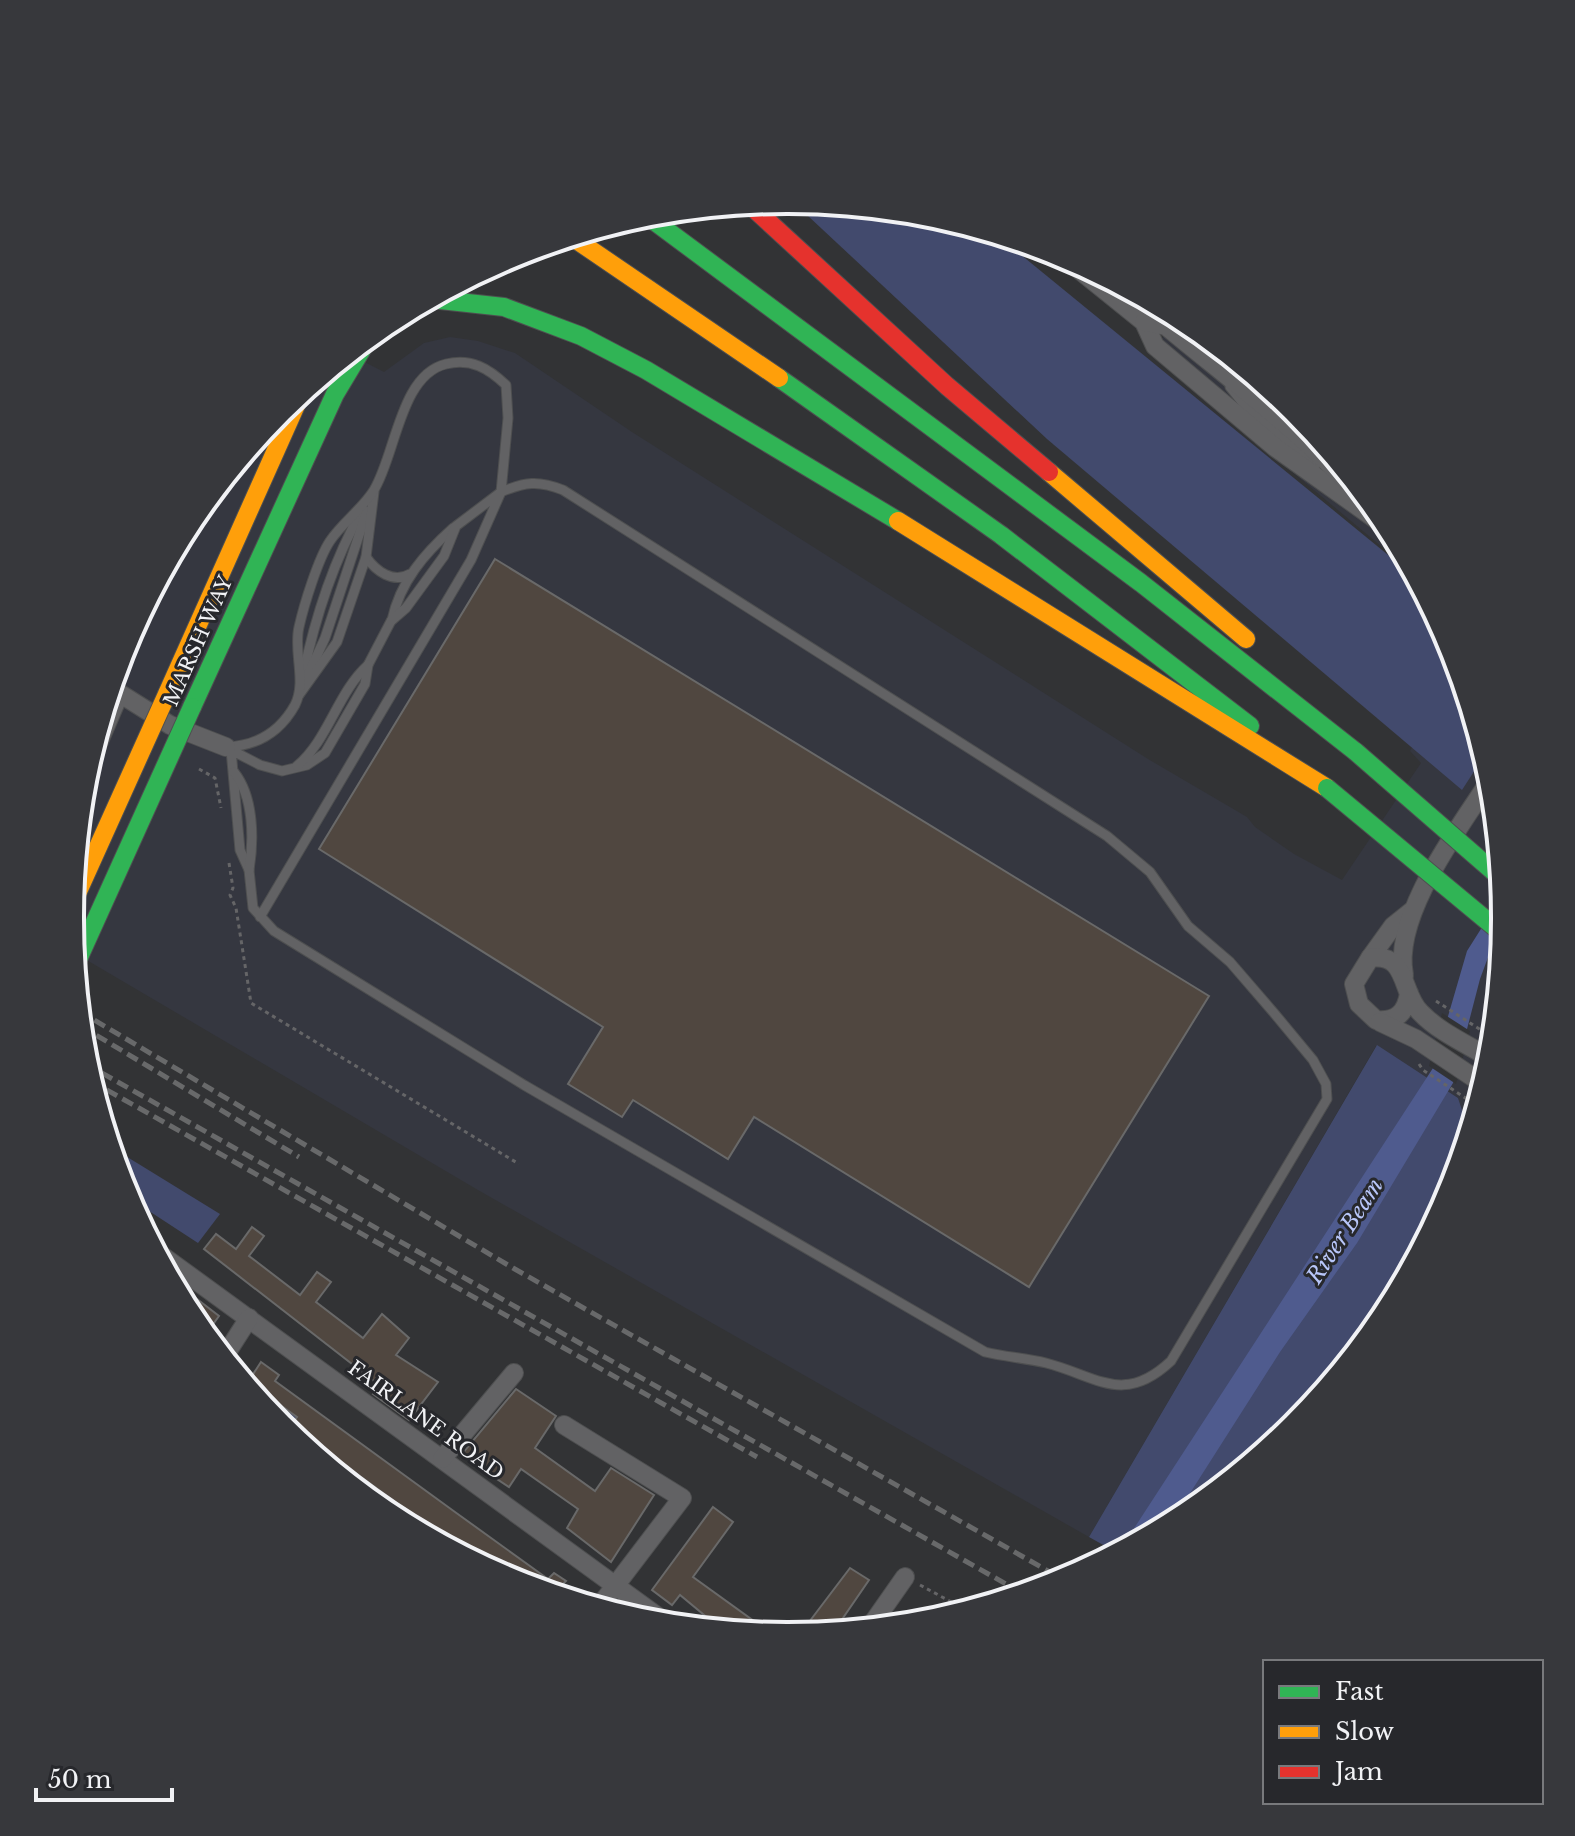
<svg xmlns="http://www.w3.org/2000/svg" width="1575" height="1836" font-family="'Libre Baskerville',serif">
	<style>
		.built { fill: #353740 }
		.green { fill: #424a6d }
		.water { fill: #4f5b8e }
		.pier { fill: #323335 }
		.building { fill: #504740; stroke: #696969; stroke-width: 2 }
		.lines { fill: none; stroke-linecap: round; stroke-linejoin: round }
		.lane-casing { stroke: #4e4f50; stroke-width: 11 }
		.street-casing { stroke: #4e4f50; stroke-width: 20 }
		.fast-casing { stroke: #4e4f50; stroke-width: 20 }
		.slow-casing { stroke: #4e4f50; stroke-width: 20 }
		.jam-casing { stroke: #4e4f50; stroke-width: 20 }
		.path { stroke: #656567; stroke-width: 3; stroke-dasharray: 4 4; stroke-linecap: butt }
		.lane { stroke: #626264; stroke-width: 9 }
		.street { stroke: #626264; stroke-width: 18 }
		.fast { stroke: #30b455; stroke-width: 18 }
		.slow { stroke: #ff9f0a; stroke-width: 18 }
		.jam { stroke: #e5322d; stroke-width: 18 }
		.rail { stroke: #68696a; stroke-width: 5; stroke-dasharray: 12 6; stroke-linecap: butt }
		.fast-bridge-casing { stroke: #4e4f50; stroke-width: 20; stroke-linecap: butt }
		.slow-bridge-casing { stroke: #4e4f50; stroke-width: 20; stroke-linecap: butt }
		.fast-bridge { stroke: #30b455; stroke-width: 18 }
		.slow-bridge { stroke: #ff9f0a; stroke-width: 18 }
		.labels { text-anchor: middle; dominant-baseline: central; stroke-width: 6; stroke-linejoin: round; paint-order: stroke }
		.street-label { font-size: 20px; fill: #f1f2f5; stroke: #27282c }
		.water-label { font-size: 22px; font-style: italic; fill: #b8c6f9; stroke: #27282c }
		.rim { fill: none; stroke: #f1f2f5; stroke-width: 4 }
	</style>
	<rect width="100%" height="100%" fill="#323335"/>
	<g class="built">
		<polygon points="1179,318 1295,411 1384,520 1412,572 1150,353"/>
		<polygon points="450,337 478,341 515,353 632,432 1148,759 1247,817 1255,827 1294,854 1342,880 1421,763 1410,751 1457,665 1491,778 1505,918 1491,1058 1471,1123 1465,1119 1458,1098 1376,1046 1089,1537 478,1190 73,952 70,918 84,778 125,643 191,519 280,410 349,354 384,372 424,343"/>
		<polygon points="1419,1250 1384,1317 1323,1391 1384,1298"/>
	</g>
	<g class="green">
		<polygon points="792,201 928,214 998,236 1415,577 1451,644 1484,756 1462,790 1047,439"/>
		<polygon points="1377,1045 1458,1098 1465,1119 1471,1123 1450,1193 1419,1250 1323,1391 1295,1426 1186,1515 1116,1552 1089,1537"/>
		<polygon points="111,1147 220,1214 198,1243 126,1196"/>
		<polygon points="248,1382 297,1417 291,1426 380,1489 374,1502 280,1425"/>
		<polygon points="383,1493 483,1565 389,1514 378,1505"/>
	</g>
	<polygon class="water" points="1503,894 1503,938 1490,952 1480,979 1453,1083 1357,1243 1280,1352 1171,1523 1120,1550 1433,1068 1467,951"/>
	<polygon class="pier" points="1442,1013 1470,1031 1456,1084 1429,1066"/>
	<g class="building">
		<polygon points="495,559 1209,996 1029,1287 754,1117 728,1159 633,1100 622,1117 568,1084 603,1027 319,849"/>
		<polygon points="252,1227 264,1236 249,1256 300,1295 317,1272 331,1282 316,1302 363,1338 382,1314 409,1338 396,1355 438,1382 409,1420 373,1394 379,1385 204,1249 216,1234 236,1249"/>
		<polygon points="171,1279 219,1316 206,1334 191,1316"/>
		<polygon points="261,1362 279,1375 275,1381 455,1512 548,1579 554,1573 566,1581 560,1587 572,1599 512,1581 482,1565 291,1426 297,1417 248,1382"/>
		<polygon points="516,1389 556,1416 535,1448 595,1491 611,1468 654,1495 611,1562 567,1528 578,1509 521,1469 509,1487 461,1455"/>
		<polygon points="713,1507 733,1522 693,1577 772,1634 721,1629 680,1595 672,1605 652,1590"/>
		<polygon points="850,1568 869,1580 834,1631 800,1634"/>
	</g>
	<g class="lines">
		<defs>
			<g id="lane">
				<polyline points="1230,387 1246,407 1315,467"/>
				<path d="M366,557c10,14 27,27 44,17"/>
				<path d="M392,620c8,-38 32,-66 61,-92"/>
				<path d="M303,676c12,-59 30,-114 59,-166"/>
				<polyline points="307,677 325,638 367,511"/>
				<polyline points="299,695 337,642 366,557 374,492"/>
				<path d="M231,750l29,15 22,6 25,-6 18,-12 40,-69 3,-19 23,-44 15,-13 38,-52 12,-30 45,-34 7,-74 -2,-33c-18,-17 -35,-27 -60,-21 -46,11 -50,90 -72,126 -12,19 -32,33 -44,51 -12,18 -26,64 -31,86 -6,25 8,54 -4,78 -15,27 -39,41 -69,42l5,3 9,100 9,20 4,38 21,23 250,154 461,267c20,5 41,6 61,11 51,13 77,43 125,-2l156,-262 -1,-15 -13,-24 -39,-47 -44,-51 -42,-36 -38,-54 -43,-36 -544,-346c-25,-10 -38,-8 -62,2l-30,68 -211,357"/>
				<path d="M297,766c32,-27 40,-73 71,-101"/>
				<path d="M234,772c20,25 20,68 15,98"/>
				<polyline points="82,792 123,697"/>
			</g>
			<g id="street">
				<polyline points="1061,255 1144,322 1155,346 1276,448 1388,528"/>
				<path d="M1144,322l22,4c71,59 143,112 205,181"/>
				<polyline points="111,688 170,725 226,747"/>
				<polyline points="1370,958 1393,926 1413,910"/>
				<path d="M1404,975c-12,-60 56,-148 87,-196"/>
				<path d="M1409,993c-3,20 -13,29 -33,27l-17,-16 -5,-20 16,-26c39,-6 30,36 51,55 18,19 48,32 70,46"/>
				<polyline points="1380,1022 1416,1039 1483,1084"/>
				<polyline points="157,1252 668,1624"/>
				<polyline points="224,1357 249,1318"/>
				<polyline points="564,1425 682,1498 599,1607"/>
				<polyline points="442,1459 514,1373"/>
				<polyline points="870,1627 905,1577"/>
			</g>
			<g id="fast">
				<polyline points="646,215 1141,583 1356,752"/>
				<polyline points="431,299 504,307 581,336 646,370 898,521"/>
				<polyline points="779,378 1001,535 1250,726"/>
				<polyline points="192,707 335,394 368,339"/>
			</g>
			<g id="slow">
				<polyline points="572,237 779,378"/>
				<polyline points="1049,472 1246,639"/>
				<polyline points="898,521 1327,788"/>
				<polyline points="167,694 301,394"/>
			</g>
			<polyline id="jam" points="749,204 947,386 1049,472"/>
		</defs>
		<use href="#lane" class="lane-casing"/>
		<use href="#street" class="street-casing"/>
		<use href="#fast" class="fast-casing"/>
		<use href="#slow" class="slow-casing"/>
		<use href="#jam" class="jam-casing"/>
		<g class="path">
			<polyline points="148,600 201,508"/>
			<polyline points="199,769 215,778 221,808"/>
			<polyline points="229,863 233,888 230,895 236,908 251,1003 519,1164"/>
			<polyline points="1436,1001 1484,1032"/>
			<polyline points="1419,1064 1423,1070 1473,1103 1475,1099"/>
			<polyline points="920,1585 966,1610"/>
		</g>
		<use href="#lane" class="lane"/>
		<use href="#street" class="street"/>
		<use href="#fast" class="fast"/>
		<use href="#slow" class="slow"/>
		<use href="#jam" class="jam"/>
		<g class="rail">
			<polyline points="79,1011 513,1268 1064,1580"/>
			<polyline points="81,1026 299,1157"/>
			<polyline points="86,1064 1022,1593"/>
			<polyline points="91,1081 757,1457"/>
		</g>
		<defs>
			<g id="fast-bridge">
				<polyline points="1356,752 1501,878"/>
				<polyline points="1327,788 1503,934"/>
				<polyline points="75,966 192,707"/>
			</g>
			<polyline id="slow-bridge" points="71,907 167,694"/>
		</defs>
		<use href="#fast-bridge" class="fast-bridge-casing"/>
		<use href="#slow-bridge" class="slow-bridge-casing"/>
		<use href="#fast-bridge" class="fast-bridge"/>
		<use href="#slow-bridge" class="slow-bridge"/>
	</g>
	<g class="labels">
		<g class="street-label">
			<text transform="translate(198 641) rotate(-66)">MARSH WAY</text>
			<text transform="translate(426 1420) rotate(36)">FAIRLANE ROAD</text>
		</g>
		<g class="water-label">
			<text transform="translate(1345 1231) rotate(-57)">River Beam</text>
		</g>
	</g>
	<path d="M0 0H1575V1836H0ZM787 214H788A703 703 0 0 1 1491 917V919A703 703 0 0 1 788 1622H787A703 703 0 0 1 84 919V917A703 703 0 0 1 787 214Z" fill="#37383c" fill-rule="evenodd"/>
	<path class="rim" d="M787 214H788A703 703 0 0 1 1491 917V919A703 703 0 0 1 788 1622H787A703 703 0 0 1 84 919V917A703 703 0 0 1 787 214Z"/>
	<rect x="1263" y="1660" width="280" height="144" fill="#27282c" stroke="#78797c" stroke-width="2"/>
	<rect x="1279" y="1686" width="40" height="12" fill="#30b455" stroke="#78797c" stroke-width="2"/>
	<text x="1335" y="1700" font-size="24" fill="#f1f2f5">Fast</text>
	<rect x="1279" y="1726" width="40" height="12" fill="#ff9f0a" stroke="#78797c" stroke-width="2"/>
	<text x="1335" y="1740" font-size="24" fill="#f1f2f5">Slow</text>
	<rect x="1279" y="1766" width="40" height="12" fill="#e5322d" stroke="#78797c" stroke-width="2"/>
	<text x="1335" y="1780" font-size="24" fill="#f1f2f5">Jam</text>
	<path d="M36 1788v12h136v-12" fill="none" stroke="#f1f2f5" stroke-width="4"/>
	<text x="48" y="1788" font-size="24" fill="#f1f2f5" stroke="#27282c" stroke-width="6" paint-order="stroke">50 m</text>
</svg>
